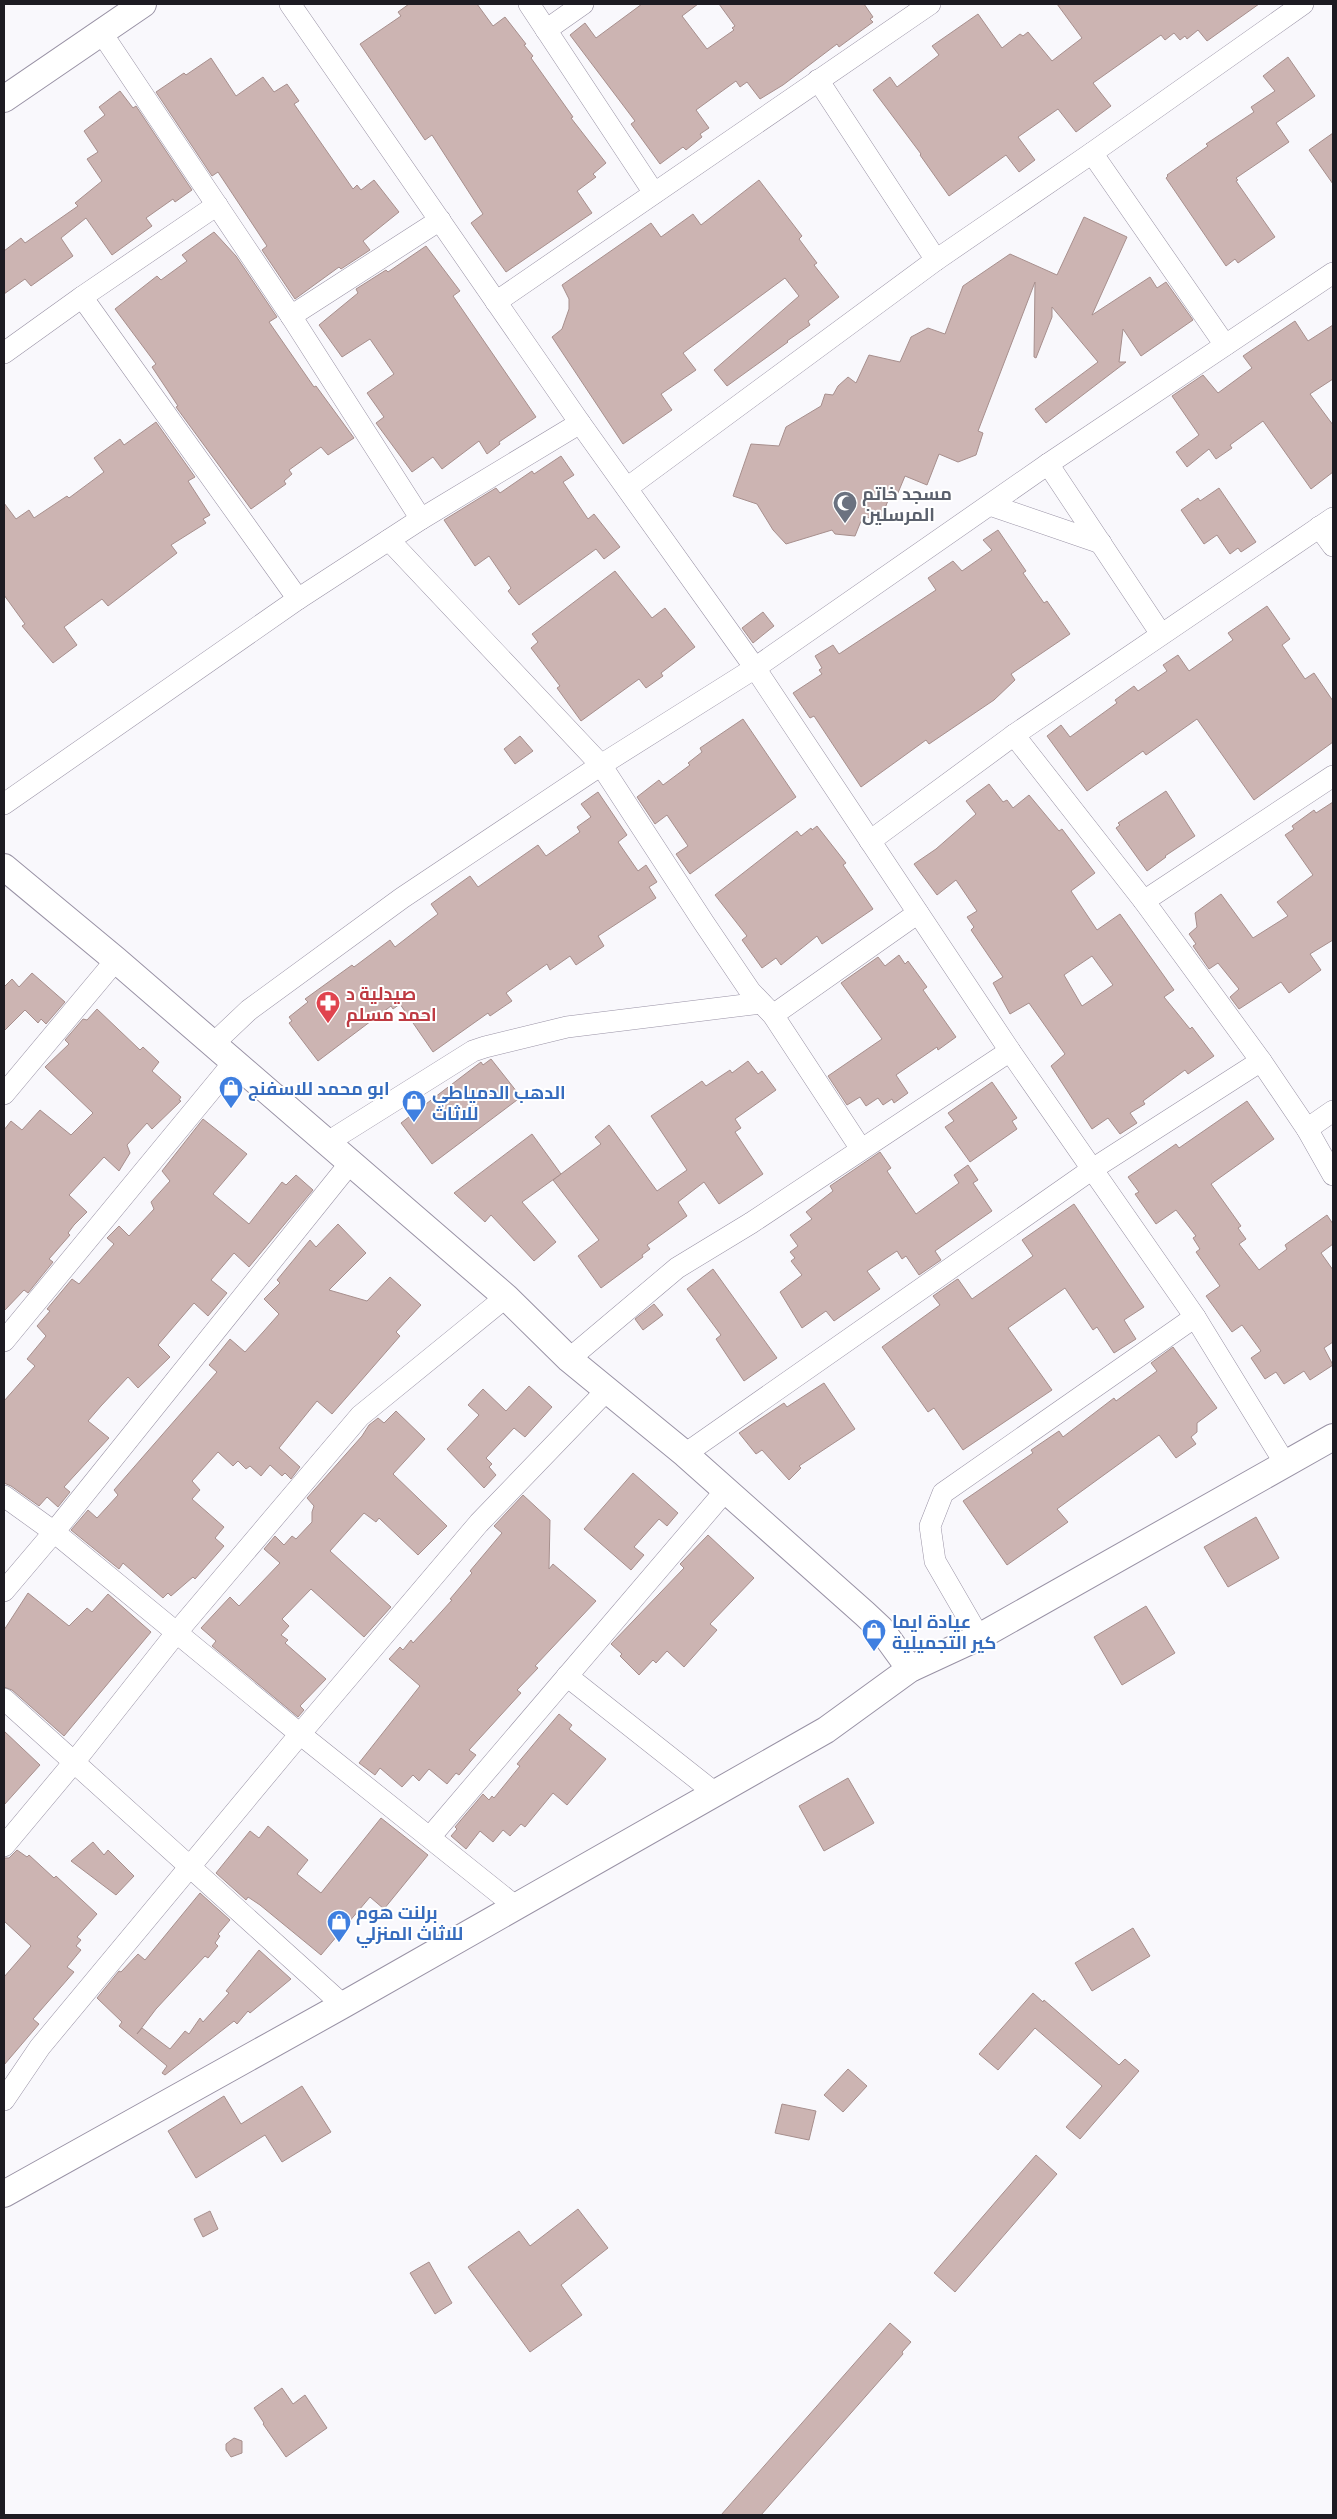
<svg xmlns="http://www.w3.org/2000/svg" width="1337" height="2519" font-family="'IBM Plex Sans',Cairo,sans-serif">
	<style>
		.building { fill: #ccb4b2; stroke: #a78f8d; fill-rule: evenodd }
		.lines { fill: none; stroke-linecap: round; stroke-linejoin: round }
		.minor-casing { stroke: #9992a5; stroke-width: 22 }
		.tertiary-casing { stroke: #9992a5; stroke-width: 28 }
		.minor { stroke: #fff; stroke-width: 21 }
		.tertiary { stroke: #fff; stroke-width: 26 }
		.labels { text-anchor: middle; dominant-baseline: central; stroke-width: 4; stroke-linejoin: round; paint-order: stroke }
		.worship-label { font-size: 18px; font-weight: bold; fill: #5b616d; stroke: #fff; text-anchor: start }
		.health-label { font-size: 18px; font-weight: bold; fill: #be3a42; stroke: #fff; text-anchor: start }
		.shop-label { font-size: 18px; font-weight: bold; fill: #366cbe; stroke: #fff; text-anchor: start }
	</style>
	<rect width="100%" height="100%" fill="#f9f8fc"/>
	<g class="building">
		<polygon points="409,4 477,4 493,26 505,17 526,44 524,45 533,56 531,58 573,117 571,118 606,163 593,174 596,177 577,191 592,213 506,272 471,223 483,214 432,135 425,140 360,44 401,16 398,12"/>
		<polygon points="642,4 698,4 682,16 707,49 734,30 732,28 735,26 719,4 864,4 873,17 870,19 873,22 839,47 837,44 783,85 760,99 747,82 740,87 736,81 696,110 709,128 700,134 702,137 686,150 683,147 660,164 631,124 635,121 570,35 585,23 596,38"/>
		<polygon points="1057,4 1259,4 1207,41 1198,30 1187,39 1185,36 1180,40 1174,33 1165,40 1161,35 1093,83 1111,106 1076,132 1058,109 1018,137 1035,160 1019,172 1006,155 949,196 920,155 921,154 873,90 890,77 897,87 939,55 932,46 978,14 1002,48 1020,34 1023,36 1028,32 1052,61 1082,38"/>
		<polygon points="1288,57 1315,96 1276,123 1289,142 1236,178 1238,180 1236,181 1275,237 1238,263 1235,259 1226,266 1166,178 1168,176 1167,175 1208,146 1206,144 1254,112 1251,107 1275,91 1263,76"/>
		<polygon points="211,58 236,96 263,77 274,92 287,84 299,101 294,104 353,189 357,185 361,190 374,180 399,212 363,241 370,250 341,269 339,267 295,299 262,250 267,246 218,172 212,176 156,92 184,73 186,75"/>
		<polygon points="120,91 133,108 136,106 192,190 175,202 173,199 146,218 152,226 112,255 86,218 61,238 73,256 31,286 25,279 4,294 4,251 21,238 25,243 78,206 75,203 102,181 87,159 98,152 84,131 105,115 99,107"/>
		<polygon points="1333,133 1333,184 1309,150"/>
		<polygon points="759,180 802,236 799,239 817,263 814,265 839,297 808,321 810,325 787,341 788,342 727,386 714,370 799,296 785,278 683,353 696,370 661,394 672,410 623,444 552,337 562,329 569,309 569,299 562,285 651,223 661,237 693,214 701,225"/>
		<polygon points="1084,217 1127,237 1092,315 1150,277 1157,288 1166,282 1193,320 1141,356 1123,329 1119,362 1126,362 1046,423 1035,409 1098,362 1052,307 1052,317 1036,358 1034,357 1035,282 978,431 983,433 976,455 958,462 939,454 927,485 905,476 895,500 889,498 880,521 863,516 855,536 835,534 832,530 786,544 773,530 757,504 733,496 751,444 779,446 786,427 821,406 825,394 833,395 838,386 848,377 856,383 869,355 900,362 911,337 928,328 945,334 963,286 1010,254 1057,275"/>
		<polygon points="214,232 236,256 277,317 269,322 314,387 316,386 354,438 328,455 321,447 289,470 292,474 284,481 286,484 251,509 176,407 178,406 152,367 156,364 115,309 157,276 161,280 187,261 182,255"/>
		<polygon points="426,246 460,291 453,296 536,417 499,442 500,444 487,454 479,441 442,469 433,457 412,472 376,423 384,417 367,393 394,374 370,339 342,357 319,325 358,293 356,289 386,270 388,272"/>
		<polygon points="1295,321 1308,341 1333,325 1333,379 1310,394 1333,425 1333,472 1311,489 1263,421 1230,445 1232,448 1216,459 1209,449 1187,467 1176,452 1199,435 1172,396 1203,375 1218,393 1252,368 1243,356"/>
		<polygon points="156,422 195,477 188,481 210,515 203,519 206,523 171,545 177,553 108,606 102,599 64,627 77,645 53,663 22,626 25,624 4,595 4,503 16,519 29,510 34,518 67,496 69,498 104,472 94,458 120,439 124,445"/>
		<polygon points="561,456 574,475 563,482 588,519 594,514 620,547 604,559 596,549 519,605 508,591 511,588 489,556 475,566 444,520 496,488 500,493 532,471 534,474"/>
		<polygon points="1219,488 1256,542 1241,552 1238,548 1230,554 1217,535 1204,544 1181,510 1198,498 1200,501"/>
		<polygon points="998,530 1026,571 1023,573 1044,603 1047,601 1070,634 1011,674 1015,680 994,700 929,744 926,740 861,787 814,716 810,718 793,693 822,674 819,670 822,668 815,656 833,645 839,654 936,590 928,578 953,561 962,571 992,550 983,540"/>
		<polygon points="615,571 652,618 665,608 695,647 661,673 663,676 646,688 639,679 581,721 557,688 560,686 531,648 538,642 532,634"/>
		<polygon points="1267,606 1290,639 1282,645 1305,679 1314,673 1333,701 1333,742 1254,800 1197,719 1146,755 1143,751 1087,791 1047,736 1061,725 1070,737 1117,703 1115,700 1134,686 1138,691 1167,671 1163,665 1178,655 1189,671 1233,640 1228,633"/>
		<polygon points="763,612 774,626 753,643 742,628"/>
		<polygon points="743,719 796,797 690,874 676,854 688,846 667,815 655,824 637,797 659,780 663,785 690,765 688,763 702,752 700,748"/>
		<polygon points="520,736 533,751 515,764 504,749"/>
		<path d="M989,784l14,18 4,-2 6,8 16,-13 30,36 3,-2 33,44 -24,18 26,39 23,-16 54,76 -10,7 26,32 2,-2 22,29 -26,18 -3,-4 -42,31 2,3 -15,9 7,10 -17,11 -12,-16 -16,11 -41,-63 14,-12 -36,-51 -19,11 -17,-31 10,-6 -32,-47 3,-3 -7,-10 10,-6 -21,-31 -19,15 -23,-31 22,-15 40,-35 -10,-13zM1092,956l21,29 -31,21 -18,-31z"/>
		<polygon points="1166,791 1195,836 1165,856 1166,857 1147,871 1116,828 1120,825 1118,823"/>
		<polygon points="598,792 627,835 618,842 638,871 646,865 657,882 649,887 656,898 598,936 604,946 576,965 570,956 550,970 547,964 506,993 512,1001 490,1016 488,1013 433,1052 400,1004 393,1009 391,1006 318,1061 289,1023 292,1021 289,1017 308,1002 305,999 352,965 354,967 390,940 395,947 426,923 438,914 431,904 470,876 478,887 538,845 546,856 580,832 577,827 591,817 581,804"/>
		<polygon points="1333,802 1333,940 1310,954 1321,970 1289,993 1281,982 1239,1009 1230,997 1239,989 1218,963 1209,969 1193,946 1196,944 1189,934 1197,927 1195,913 1221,894 1253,938 1288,916 1277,902 1313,875 1285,835 1294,829 1292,826 1314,810 1316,813"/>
		<polygon points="817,826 846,863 843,865 873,909 822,944 817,936 781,965 776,958 762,968 742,940 747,936 715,895 797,831 801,836 811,828 812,830"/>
		<polygon points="899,955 905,964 908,961 927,987 923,990 956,1037 938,1050 937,1047 896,1075 908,1093 894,1103 892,1099 883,1105 878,1098 866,1106 860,1097 847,1105 828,1076 882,1039 841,983 878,957 885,966"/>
		<polygon points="32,973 65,1002 46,1024 41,1019 38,1023 25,1010 4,1031 4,987 12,979 19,987"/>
		<polygon points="97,1009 140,1050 143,1047 159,1062 152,1071 181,1097 179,1100 181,1101 152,1129 147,1123 127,1145 130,1153 119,1171 104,1157 69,1195 87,1212 74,1225 68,1233 70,1235 49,1259 53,1262 28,1293 24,1290 4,1311 4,1130 11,1121 22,1130 40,1110 71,1135 93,1113 45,1067 69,1044 65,1040 83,1019 87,1020"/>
		<polygon points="491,1059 521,1097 432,1164 401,1123 481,1062 483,1065"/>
		<polygon points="748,1061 758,1074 762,1071 776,1090 735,1119 741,1128 735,1132 763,1174 719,1204 704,1182 678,1202 687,1216 647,1245 650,1249 642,1255 643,1257 601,1288 578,1256 599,1240 553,1180 601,1144 595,1137 609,1125 657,1191 687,1170 651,1116 702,1081 706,1086 730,1070 732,1073"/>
		<polygon points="992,1082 1017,1118 1012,1121 1017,1129 970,1162 945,1127 954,1121 948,1113"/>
		<polygon points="1247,1101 1274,1139 1211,1184 1241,1226 1238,1228 1246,1239 1239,1244 1259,1270 1287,1249 1285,1245 1327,1215 1333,1224 1333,1244 1321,1253 1333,1270 1333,1342 1324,1348 1333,1365 1310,1380 1304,1371 1284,1384 1276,1372 1265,1379 1251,1358 1261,1351 1242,1325 1232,1332 1206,1296 1220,1286 1196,1252 1200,1249 1193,1238 1196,1236 1176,1210 1156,1224 1135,1194 1139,1192 1128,1177 1176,1144 1179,1148"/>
		<polygon points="203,1119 247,1154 213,1194 249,1224 282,1182 286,1185 296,1175 313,1190 249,1267 234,1253 211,1280 227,1293 208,1316 194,1303 158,1345 170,1357 138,1388 128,1377 101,1406 88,1421 109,1438 64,1487 70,1492 58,1507 47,1497 39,1506 11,1486 4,1483 4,1401 35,1366 27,1359 46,1336 37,1326 50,1311 47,1309 72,1279 79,1284 114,1244 107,1238 119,1226 129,1236 154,1209 151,1202 170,1181 162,1171"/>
		<polygon points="532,1134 561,1174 522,1202 556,1242 534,1261 491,1215 485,1222 454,1193"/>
		<polygon points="880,1152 891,1168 887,1171 916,1214 959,1183 954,1175 968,1165 978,1180 973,1183 992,1211 935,1251 941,1260 919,1275 906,1256 902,1259 897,1251 867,1271 880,1289 834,1321 826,1311 802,1328 780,1292 802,1275 791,1261 795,1258 790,1252 798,1246 790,1235 812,1219 806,1212 833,1191 830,1186"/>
		<polygon points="1074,1204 1144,1307 1124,1320 1136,1339 1114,1353 1097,1327 1093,1330 1065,1288 1008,1328 1052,1390 963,1450 934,1408 928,1412 882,1347 940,1305 933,1296 956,1280 958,1279 972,1299 1033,1256 1022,1240"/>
		<polygon points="338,1224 366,1253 329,1290 367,1301 390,1277 421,1305 396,1332 400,1336 332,1414 317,1401 279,1448 300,1467 291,1479 285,1473 282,1476 270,1465 261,1476 250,1466 246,1469 238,1461 233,1466 218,1452 192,1481 200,1490 192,1499 224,1527 215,1538 224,1546 195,1579 193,1577 171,1596 168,1593 163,1598 123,1563 119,1569 71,1530 88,1510 97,1518 118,1495 114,1490 217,1372 209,1365 230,1339 245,1352 264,1331 279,1314 264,1299 280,1283 277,1280 310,1240 316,1247"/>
		<polygon points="713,1269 777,1358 744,1381 716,1339 721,1335 687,1289"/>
		<polygon points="654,1304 663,1315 643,1330 635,1319"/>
		<polygon points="1173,1347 1217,1408 1197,1423 1197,1432 1191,1437 1196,1444 1176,1458 1159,1435 1057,1509 1068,1522 1007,1565 963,1501 1033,1453 1031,1450 1059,1431 1063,1437 1114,1398 1116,1401 1157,1371 1151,1363"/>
		<polygon points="824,1383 855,1429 799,1466 801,1468 789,1480 762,1450 756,1454 739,1433 784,1403 787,1407"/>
		<polygon points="529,1386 552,1407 525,1437 514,1428 486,1458 492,1464 489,1467 496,1475 484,1488 447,1449 479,1415 468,1405 483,1389 506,1411"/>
		<polygon points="396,1411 425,1439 393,1474 447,1526 418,1555 379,1518 376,1522 364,1513 330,1551 391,1607 364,1637 311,1589 282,1619 289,1626 281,1635 288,1640 285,1643 326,1679 300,1706 304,1710 298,1717 212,1646 216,1641 201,1628 230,1597 239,1606 280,1563 264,1549 275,1536 284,1545 292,1536 296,1539 312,1522 312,1512 314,1506 307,1498 362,1436 369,1425 378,1418 384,1423"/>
		<polygon points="633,1473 678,1513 667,1526 659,1519 634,1547 644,1555 631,1570 584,1529"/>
		<polygon points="523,1495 550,1520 549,1569 553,1564 596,1601 535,1666 538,1668 517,1690 521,1693 469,1750 476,1755 459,1775 456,1773 447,1784 429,1769 419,1781 413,1775 402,1787 380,1768 375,1775 359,1763 420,1686 389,1659 400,1647 403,1650 411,1640 413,1643 452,1600 450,1599 472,1573 470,1571 502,1533 494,1526"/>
		<polygon points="1256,1517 1279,1558 1228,1587 1204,1547"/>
		<polygon points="708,1535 754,1578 710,1624 717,1630 684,1667 667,1651 656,1663 653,1660 639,1675 620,1656 622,1654 611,1644 684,1568 680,1564"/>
		<polygon points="28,1593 69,1626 87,1608 92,1612 108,1594 151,1632 64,1736 12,1690 4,1687 4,1630"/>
		<polygon points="1146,1606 1175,1653 1122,1685 1094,1637"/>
		<polygon points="559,1714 572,1725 569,1729 606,1759 567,1805 553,1793 525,1827 521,1824 510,1836 503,1830 493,1842 480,1831 466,1849 451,1836 457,1829 455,1827 483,1794 489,1800 492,1796 494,1798 520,1766 517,1764"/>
		<polygon points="4,1731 40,1765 4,1805"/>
		<polygon points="848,1778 874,1823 824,1851 799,1806"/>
		<polygon points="381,1818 428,1855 384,1909 370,1897 321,1955 260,1905 248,1897 246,1900 216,1873 250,1831 259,1838 268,1826 308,1860 297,1874 321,1893"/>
		<polygon points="93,1842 104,1855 108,1850 134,1876 116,1895 71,1861"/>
		<polygon points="17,1850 27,1857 29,1855 54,1878 56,1876 97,1914 77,1937 81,1940 76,1946 81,1950 67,1967 74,1972 33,2019 39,2024 4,2065 4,1977 31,1946 4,1921 4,1858 9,1858"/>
		<polygon points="200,1893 230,1920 218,1934 220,1936 215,1943 218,1946 208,1958 205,1956 156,2009 137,2034 142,2028 170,2049 185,2031 189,2034 200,2018 203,2022 229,1993 226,1991 259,1950 291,1979 250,2013 248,2011 237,2024 234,2021 165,2075 162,2073 167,2066 119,2026 122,2022 97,1998 119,1971 121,1972 138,1954 145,1960"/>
		<polygon points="1133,1928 1150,1956 1092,1991 1075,1963"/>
		<polygon points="1033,1993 1043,2002 1044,2000 1119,2065 1125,2059 1139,2071 1080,2139 1066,2127 1102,2086 1035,2028 998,2070 979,2054"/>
		<polygon points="848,2069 867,2086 843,2112 824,2095"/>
		<polygon points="302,2086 331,2132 282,2162 265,2135 196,2178 168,2131 224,2096 241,2124"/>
		<polygon points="782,2104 816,2111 809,2140 775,2133"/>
		<polygon points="1036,2155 1057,2174 955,2292 934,2273"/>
		<polygon points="578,2209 608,2248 561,2285 582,2315 530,2352 468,2267 519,2231 530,2246"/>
		<polygon points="210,2211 218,2229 203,2237 194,2219"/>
		<polygon points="429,2262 452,2303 435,2314 410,2273"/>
		<polygon points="890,2323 911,2342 902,2352 903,2354 761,2515 721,2515"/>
		<polygon points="282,2388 293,2404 305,2395 327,2428 286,2457 263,2424 264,2423 254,2408"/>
		<polygon points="234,2438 242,2441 242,2453 231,2457 226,2450 226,2444"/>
	</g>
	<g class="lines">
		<defs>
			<g id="minor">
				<polyline points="290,4 580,423 755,668 1010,1051 1195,1317 1286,1465"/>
				<polyline points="529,4 654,193"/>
				<polyline points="546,30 583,4"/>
				<polyline points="101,32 291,316 421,519"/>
				<polyline points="818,80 936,260"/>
				<polyline points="1092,153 1225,345"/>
				<polyline points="217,205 82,297 298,599"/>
				<polyline points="496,302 930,4"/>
				<polyline points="291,316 440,220"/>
				<polyline points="4,353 82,297"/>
				<polyline points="1048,464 1161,634"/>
				<polyline points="627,488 936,260 1092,153 1303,4"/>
				<polyline points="990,505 1101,543"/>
				<polyline points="1319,527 1333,546"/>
				<polyline points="389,540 601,765 704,923 750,991 773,1015 861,1149"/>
				<polyline points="1014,735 1144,901 1333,776"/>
				<polyline points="4,804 298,599 421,519 580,423"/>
				<polyline points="870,841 1014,735 1333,518"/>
				<polyline points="1144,901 1261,1061"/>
				<polyline points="773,1015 918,913"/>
				<polyline points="213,1044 249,1010 402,898 601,765 755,668 1048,464 1333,273"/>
				<polyline points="4,1094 116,960"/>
				<polyline points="1307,1129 1333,1111"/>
				<polyline points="328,1142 473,1051 485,1047 567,1027 761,1003"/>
				<polyline points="4,1341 234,1062"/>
				<polyline points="569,1359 677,1268 751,1223 1010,1051"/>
				<polyline points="685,1454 1091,1170 1261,1061 1307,1129 1333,1175"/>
				<polyline points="4,1496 54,1532 300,1734 515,1906"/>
				<polyline points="4,1591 54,1532 351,1162"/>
				<polyline points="979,1637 935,1561 930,1526 943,1493 1195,1317"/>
				<polyline points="567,1676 715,1793"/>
				<polyline points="4,1699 343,2005"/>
				<polyline points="430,1837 726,1490"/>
				<polyline points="4,1846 75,1761 177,1632 360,1416 506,1297"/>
				<polyline points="4,2100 40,2047 300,1734 479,1523 606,1391"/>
			</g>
			<g id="tertiary">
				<polyline points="4,99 143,4"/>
				<polyline points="4,867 116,960 506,1297 569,1359 685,1454 865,1614 881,1629 910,1669"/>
				<polyline points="4,2194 343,2005 826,1730 910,1669 979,1637 1333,1437"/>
			</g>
		</defs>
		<use href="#minor" class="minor-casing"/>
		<use href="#tertiary" class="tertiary-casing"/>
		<use href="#minor" class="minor"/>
		<use href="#tertiary" class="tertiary"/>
	</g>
	<defs>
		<symbol id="mosque-pin" viewBox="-11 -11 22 30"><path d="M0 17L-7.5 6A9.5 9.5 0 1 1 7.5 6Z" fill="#6b7280" stroke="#fff"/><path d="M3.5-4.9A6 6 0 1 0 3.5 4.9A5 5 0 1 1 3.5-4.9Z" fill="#fff"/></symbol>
		<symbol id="pharmacy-pin" viewBox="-11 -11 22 30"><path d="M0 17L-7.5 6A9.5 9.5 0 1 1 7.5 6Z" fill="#e0444e" stroke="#fff"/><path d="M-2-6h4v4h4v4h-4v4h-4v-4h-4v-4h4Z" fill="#fff"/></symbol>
		<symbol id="shop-pin" viewBox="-11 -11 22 30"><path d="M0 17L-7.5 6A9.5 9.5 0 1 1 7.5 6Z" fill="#3f7fe0" stroke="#fff"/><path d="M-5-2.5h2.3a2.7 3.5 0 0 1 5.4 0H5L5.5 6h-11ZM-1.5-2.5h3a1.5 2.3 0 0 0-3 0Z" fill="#fff"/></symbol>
	</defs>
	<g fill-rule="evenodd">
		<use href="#mosque-pin" x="831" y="489" width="28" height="38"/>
		<use href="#pharmacy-pin" x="314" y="989" width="28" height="38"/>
		<use href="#shop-pin" x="217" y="1074" width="28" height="38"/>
		<use href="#shop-pin" x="400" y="1088" width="28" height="38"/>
		<use href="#shop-pin" x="860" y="1617" width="28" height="38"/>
		<use href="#shop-pin" x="325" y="1908" width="28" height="38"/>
	</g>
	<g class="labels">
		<g class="worship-label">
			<text x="862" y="493">مسجد خاتم<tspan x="862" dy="21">المرسلين</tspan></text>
		</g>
		<g class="health-label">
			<text x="346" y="993">صيدلية د<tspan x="346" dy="21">احمد مسلم</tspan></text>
		</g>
		<g class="shop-label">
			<text x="248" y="1088">ابو محمد للاسفنج</text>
			<text x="432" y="1092">الدهب الدمياطي<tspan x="432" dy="21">للاثاث</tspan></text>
			<text x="892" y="1621">عيادة ايما<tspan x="892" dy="21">كير التجميلية</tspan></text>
			<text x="356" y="1912">برلنت هوم<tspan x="356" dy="21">للاثاث المنزلي</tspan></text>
		</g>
	</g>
	<rect width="1337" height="2519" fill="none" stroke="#1d1b22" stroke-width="10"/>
</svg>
